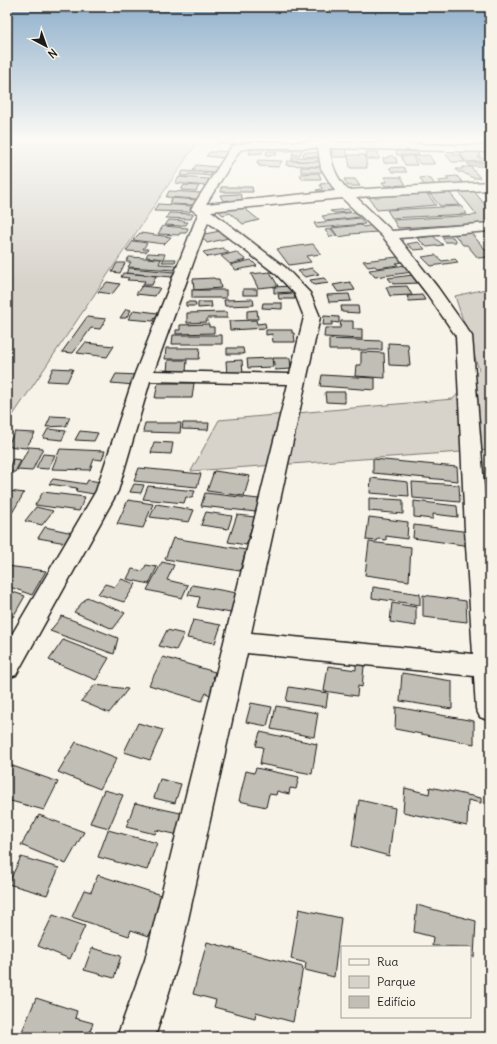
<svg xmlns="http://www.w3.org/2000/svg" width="497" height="1044" font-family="Delius,sans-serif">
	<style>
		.green { fill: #d7d3cb; stroke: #7a7874 }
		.building { fill: #c0beb5; stroke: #1c1c1c }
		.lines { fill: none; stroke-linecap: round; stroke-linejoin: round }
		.minor-casing { stroke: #1c1c1c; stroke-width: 3 }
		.minor { fill: #f7f3e8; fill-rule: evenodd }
	</style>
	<rect width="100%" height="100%" fill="#f7f3e8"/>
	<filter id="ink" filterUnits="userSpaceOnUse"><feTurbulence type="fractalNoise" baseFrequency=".025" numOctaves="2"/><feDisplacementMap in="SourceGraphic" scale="8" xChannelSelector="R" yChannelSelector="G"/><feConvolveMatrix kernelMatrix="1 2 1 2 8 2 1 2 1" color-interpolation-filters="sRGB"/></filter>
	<g filter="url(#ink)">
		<g class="green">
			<polygon points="7,138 200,138 7,424"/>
			<polygon points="490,288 490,450 191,471 219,420 453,399 479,370 455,296"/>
		</g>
		<g class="building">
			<polygon points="244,138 268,138 267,141 243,141"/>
			<rect x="302" y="138" width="13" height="3"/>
			<polygon points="368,138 377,138 378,145 365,144 364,139 368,139"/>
			<polygon points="404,138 421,138 421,142 410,141 410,139"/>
			<polygon points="219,139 235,140 234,144 217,143"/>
			<polygon points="251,147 264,148 262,153 249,154"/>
			<polygon points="279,147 292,148 291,151 279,151"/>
			<polygon points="294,147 303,147 300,155 292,155"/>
			<polygon points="331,149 345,149 348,157 334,157"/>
			<polygon points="217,151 230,152 224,158 206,156 210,152 215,152"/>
			<polygon points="267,151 277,151 276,155 266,155"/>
			<polygon points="396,151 418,152 419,155 397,155"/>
			<polygon points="304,152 320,153 319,157 303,156"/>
			<polygon points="366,152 378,152 379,159 367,159"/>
			<polygon points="479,152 481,156 478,156 479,158 482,158 485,161 466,162 460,153"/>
			<polygon points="348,155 365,155 367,168 350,168"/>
			<polygon points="429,155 435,164 420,164 414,156"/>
			<polygon points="446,155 460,155 465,162 452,162"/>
			<polygon points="388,156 393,156 394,158 396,158 397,163 384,163 383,158 388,158"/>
			<polygon points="401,156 413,156 417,165 405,165"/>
			<polygon points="292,157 317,158 322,158 322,160 317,160 317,162 302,161 292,160"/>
			<polygon points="258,160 282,161 278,167 259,166 259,164 257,164"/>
			<polygon points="287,161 320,162 325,162 324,167 286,165"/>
			<polygon points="467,163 486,163 488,166 469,166"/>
			<polygon points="196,165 217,167 214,172 193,170"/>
			<polygon points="301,167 324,167 325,172 301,172"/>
			<polygon points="403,167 407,172 393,172 389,168"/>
			<polygon points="462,167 471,167 480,178 473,178 462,172 458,172 456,169 463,169"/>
			<polygon points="183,171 212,173 210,176 189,174 188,176 180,176"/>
			<polygon points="319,173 321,179 302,179 300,174"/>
			<polygon points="457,176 463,183 442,185 438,181 449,180 446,177"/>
			<polygon points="179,177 209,179 207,183 209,183 207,186 175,183"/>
			<polygon points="384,177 401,177 406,185 385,186 382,182 387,182"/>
			<polygon points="427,177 428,179 431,179 435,185 424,185 420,178"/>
			<polygon points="344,179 355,179 360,186 348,186"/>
			<polygon points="332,183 333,185 331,185 333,191 317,191 316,190 322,189 320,184"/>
			<polygon points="184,185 199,186 196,191 181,190"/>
			<polygon points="221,187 252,187 253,192 221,192"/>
			<polygon points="447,190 460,205 440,206 427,191"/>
			<polygon points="473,190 490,211 490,223 398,228 393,220 477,215 458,191"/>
			<polygon points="169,191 201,193 198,199 166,197"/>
			<polygon points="425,191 436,205 377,210 368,196"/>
			<polygon points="240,194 243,199 230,202 229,200 223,201 220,195"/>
			<polygon points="172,198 197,200 195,205 169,204"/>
			<polygon points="158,204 193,206 190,212 154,211"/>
			<polygon points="243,205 246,208 244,208 259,220 243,224 230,213 223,215 217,210"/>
			<polygon points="461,206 467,214 392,218 387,210"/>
			<polygon points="349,209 351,212 335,213 330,211"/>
			<polygon points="355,212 359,217 326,221 322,216"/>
			<polygon points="169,213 193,214 191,219 166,218"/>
			<polygon points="360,218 365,224 317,228 314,223"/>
			<polygon points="169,220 185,221 184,222 188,222 186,225 182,225 181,226 165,225"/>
			<polygon points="361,225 363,227 374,225 379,231 376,231 377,232 350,234 351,235 338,237 332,228"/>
			<polygon points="163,226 188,228 186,233 180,233 179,235 158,234"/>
			<polygon points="331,229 337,236 330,237 325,230"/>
			<polygon points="225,230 233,237 207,243 200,235"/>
			<polygon points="140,233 171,237 164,244 133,240"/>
			<polygon points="471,233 490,255 490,257 478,258 467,245 463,245 454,234"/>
			<polygon points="433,236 443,245 427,247 417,238"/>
			<polygon points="442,237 453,237 456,242 445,242"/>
			<polygon points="133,241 147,243 143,249 148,249 146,252 126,251"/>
			<polygon points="418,242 425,249 414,250 407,244"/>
			<polygon points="313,244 321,254 306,256 311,262 289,265 277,249"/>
			<polygon points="223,248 229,253 208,257 203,252"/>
			<polygon points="236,252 246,260 230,264 221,256"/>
			<polygon points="148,253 165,254 163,259 146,257"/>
			<polygon points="435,255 442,261 455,259 458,262 431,266 422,257"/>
			<polygon points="129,257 161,259 159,264 177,265 175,270 128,267 131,262 126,262"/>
			<polygon points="398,257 403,262 396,263 398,265 377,268 375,266 368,267 363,261"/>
			<polygon points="164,259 176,259 175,262 162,262"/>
			<polygon points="251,260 257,266 236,270 230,265"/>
			<polygon points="117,263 125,263 120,273 112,272"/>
			<polygon points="406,265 413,272 375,277 369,270"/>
			<polygon points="129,268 174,272 172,277 126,273"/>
			<polygon points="312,268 319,274 305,277 298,271"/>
			<polygon points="270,272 278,286 258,288 251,274"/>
			<polygon points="123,273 156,276 152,285 143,285 145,281 127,280 129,278 121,277"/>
			<polygon points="413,275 419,283 393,284 388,278"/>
			<polygon points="214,278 215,279 219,279 221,288 194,290 193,279"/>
			<polygon points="324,278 329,283 314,285 310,280"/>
			<polygon points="107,282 120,284 112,294 98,292"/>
			<polygon points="350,282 355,290 338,292 333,285"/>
			<polygon points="142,286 160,288 155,296 136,294"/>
			<polygon points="291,286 292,292 274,293 274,287"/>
			<polygon points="407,286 412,295 390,296 386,287"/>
			<rect x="243" y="289" width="14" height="6"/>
			<rect x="192" y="290" width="34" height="8"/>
			<polygon points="294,293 295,299 279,299 278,294"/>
			<polygon points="349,294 351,301 329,302 327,295"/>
			<polygon points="422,295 425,300 409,301 407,296"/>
			<polygon points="253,299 254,305 225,306 224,300"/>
			<polygon points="186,302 195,302 196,306 186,306"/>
			<polygon points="198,302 211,302 212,307 198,308"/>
			<polygon points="263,303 282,303 282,309 262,308"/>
			<polygon points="341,306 358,306 359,313 342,312"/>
			<polygon points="126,309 131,310 126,318 120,318"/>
			<polygon points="134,310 158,313 153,321 128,319"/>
			<polygon points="257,310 258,319 247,319 247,311"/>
			<polygon points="227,312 227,318 207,318 207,322 187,323 187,313"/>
			<polygon points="324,316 339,317 339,323 332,322 332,325 323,325"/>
			<polygon points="87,317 106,319 100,329 91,328 73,353 62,352"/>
			<polygon points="256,320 257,324 265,323 266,328 230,330 229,321"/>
			<polygon points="341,321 353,321 353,329 362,329 362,339 324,337 325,328 340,328"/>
			<polygon points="209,324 209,327 214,327 214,333 176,334 176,330 180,330 180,325"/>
			<polygon points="266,330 292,330 292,333 294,333 295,342 273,342 272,334 266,335"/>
			<polygon points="173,335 222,335 222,344 172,344"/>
			<polygon points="329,339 382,341 382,350 329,350"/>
			<polygon points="85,343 114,346 107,357 77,353"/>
			<polygon points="388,343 408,344 410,366 389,365"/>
			<polygon points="166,348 200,348 199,359 165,359"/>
			<polygon points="227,348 243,348 244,354 227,354"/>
			<polygon points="361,352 384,353 385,378 355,376 356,365 361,365"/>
			<polygon points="272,358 273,367 248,368 247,359"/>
			<polygon points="273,358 290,358 291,369 275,370"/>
			<polygon points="168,360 187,360 186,372 167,372"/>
			<polygon points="242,360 243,375 227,376 226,361"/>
			<polygon points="53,368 73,369 67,382 47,381"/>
			<polygon points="116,374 139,375 134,385 111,383"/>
			<polygon points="322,375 375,378 375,390 320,386"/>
			<polygon points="158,383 194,383 192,398 155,398"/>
			<polygon points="325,392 345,392 345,403 326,402"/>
			<polygon points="51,416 70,417 66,426 46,427"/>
			<polygon points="145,423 181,423 180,433 143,432"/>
			<polygon points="183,423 209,423 208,430 182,429"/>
			<polygon points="48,429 66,431 62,440 43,438"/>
			<polygon points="80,431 98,433 94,441 75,440"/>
			<polygon points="15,432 35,433 26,448 7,446"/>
			<polygon points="154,442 173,443 171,454 151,453"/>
			<polygon points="29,447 43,448 32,471 17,470"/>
			<polygon points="60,449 105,451 102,460 94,459 90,470 52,469"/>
			<polygon points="43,454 55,455 48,469 36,468"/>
			<polygon points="13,459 21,460 15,472 7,472"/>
			<polygon points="373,459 457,467 458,481 373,473"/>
			<polygon points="139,468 201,474 197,487 134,481"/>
			<polygon points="214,471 250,476 244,496 207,491"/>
			<polygon points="371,478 408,482 409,496 370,493"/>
			<polygon points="53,479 86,484 88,480 101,482 94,494 76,491 77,488 49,484"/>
			<polygon points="412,482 459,485 460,502 413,498"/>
			<polygon points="134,484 144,485 141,493 130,492"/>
			<polygon points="148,486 195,491 192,498 186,497 184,503 143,499"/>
			<polygon points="10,491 24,493 12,513 7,512 7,497"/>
			<polygon points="43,492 85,497 79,511 35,505"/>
			<polygon points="205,493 259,499 256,512 201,506"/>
			<polygon points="369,498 403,500 403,514 369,511"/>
			<polygon points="128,500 153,504 143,528 117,524"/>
			<polygon points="414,501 457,506 458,517 433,514 433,519 414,517"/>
			<polygon points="156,504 194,510 189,522 150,517"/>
			<polygon points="36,507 53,511 42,525 25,521"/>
			<polygon points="206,512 232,516 228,529 201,525"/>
			<polygon points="237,515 255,517 246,545 228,542"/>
			<polygon points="369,517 408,522 407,539 386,536 386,540 378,539 377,541 366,540"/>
			<polygon points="414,525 470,532 470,546 413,538"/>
			<polygon points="45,527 73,533 66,543 38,538"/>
			<polygon points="173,538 246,550 240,571 165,559"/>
			<polygon points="369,542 411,547 409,581 365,575"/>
			<polygon points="162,562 174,565 167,580 188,585 182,598 147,590"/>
			<polygon points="146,565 157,567 149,584 127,579 132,569 143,571"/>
			<polygon points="7,566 46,571 32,595 7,586"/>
			<polygon points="121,579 136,584 124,602 98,594 105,584 115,587"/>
			<polygon points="192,585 237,593 231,613 197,607 200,597 188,595"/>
			<polygon points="373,587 420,594 420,605 372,598"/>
			<polygon points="7,590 25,596 13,617 7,614"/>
			<polygon points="423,595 466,601 467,622 423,617"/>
			<polygon points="87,597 125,613 113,629 74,612"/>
			<polygon points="392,603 416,607 416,626 390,622"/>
			<polygon points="62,616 118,638 114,654 50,631"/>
			<polygon points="193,620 221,625 215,643 187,638"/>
			<polygon points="167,630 184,634 176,650 159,646"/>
			<polygon points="63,640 109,658 96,680 49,660"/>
			<polygon points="163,657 215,672 213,678 219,680 212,696 206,693 202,701 149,685"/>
			<polygon points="356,664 364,666 362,687 358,686 357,696 324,691 328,666 356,670"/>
			<polygon points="402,673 452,681 452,709 400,701"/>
			<polygon points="95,685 128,689 109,713 81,701"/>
			<polygon points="289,687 328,693 326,707 286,701"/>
			<polygon points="251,703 272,707 267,726 246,722"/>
			<polygon points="276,706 318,713 314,737 271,729"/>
			<polygon points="396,707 474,721 474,744 395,729"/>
			<polygon points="138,723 163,730 150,760 124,752"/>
			<polygon points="260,732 317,744 312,774 260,764 263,747 256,746"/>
			<polygon points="76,742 117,758 100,789 58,772"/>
			<polygon points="7,764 58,782 44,810 7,800"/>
			<polygon points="256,768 299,777 296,789 290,788 289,794 277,791 276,795 269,794 266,807 239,801 246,771 254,773"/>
			<polygon points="160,779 181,784 175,803 154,798"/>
			<polygon points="430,787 481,798 481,803 468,800 467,826 403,812 405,788 429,794"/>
			<polygon points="104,790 123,795 109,828 90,823"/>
			<polygon points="359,800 395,808 389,856 352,846"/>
			<polygon points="135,803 185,814 179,835 156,830 155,834 126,827"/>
			<polygon points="39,815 84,832 66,864 21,845"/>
			<polygon points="108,830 157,843 147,870 98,857"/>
			<polygon points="21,857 59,868 47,895 8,884"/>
			<polygon points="98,875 164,896 149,936 131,930 129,936 72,917 84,890 91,892"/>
			<polygon points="417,905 476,921 474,957 470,956 470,947 432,946 433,937 414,932"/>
			<polygon points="299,909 341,918 334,977 305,970 306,963 291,959"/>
			<polygon points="53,915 85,926 70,959 38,946"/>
			<polygon points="207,942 303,967 293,1022 256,1012 255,1018 214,1007 216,1000 193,994"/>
			<polygon points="92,948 121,956 114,978 84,970"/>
			<polygon points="36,998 77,1011 75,1018 93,1023 88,1037 30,1037 21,1034"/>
		</g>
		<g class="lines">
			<defs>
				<path id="minor" d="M317,138h10l1,4 162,4v6l-161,-4c3,17 7,30 19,42l142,-8v8l-134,7 36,34 98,-8v8l-91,7 39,50 34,48 18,225v160l-10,-4 -4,-8 -2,-33 -227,-23 -68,307 -24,77h-38l28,-77 143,-576 -138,-3 -32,110 -102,184 -9,3v-35l89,-152 38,-115 64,-162 -7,-5 41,-63 19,-4h66zM251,148h67l3,20 14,23 -129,13 34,-54zM342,198l42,40 43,56 29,42 9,194 8,124 -222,-21 69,-316 -10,-24 -24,-25 -75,-57zM208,222l68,52 19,20 9,23 -14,57 -136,-3z"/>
			</defs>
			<use href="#minor" class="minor-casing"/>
			<use href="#minor" class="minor"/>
		</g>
	</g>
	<linearGradient id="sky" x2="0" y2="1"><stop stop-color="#90b0cc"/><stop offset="0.49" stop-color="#fbfaf5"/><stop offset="1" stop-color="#fbfaf5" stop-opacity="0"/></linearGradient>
	<rect width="497" height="284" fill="url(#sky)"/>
	<rect width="497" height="1044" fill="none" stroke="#f7f3e8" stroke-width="24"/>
	<rect x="12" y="12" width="473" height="1020" fill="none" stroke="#1c1c1c" stroke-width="1.5" filter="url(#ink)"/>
	<rect x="341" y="946" width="130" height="72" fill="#f7f3e8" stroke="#9f9d96"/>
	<rect x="349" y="959" width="20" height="6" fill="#f7f3e8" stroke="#9f9d96"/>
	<text x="377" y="966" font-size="12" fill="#1c1c1c">Rua</text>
	<rect x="349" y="976" width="20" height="12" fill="#d7d3cb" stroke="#9f9d96"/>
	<text x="377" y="986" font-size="12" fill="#1c1c1c">Parque</text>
	<rect x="349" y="996" width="20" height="12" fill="#c0beb5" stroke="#9f9d96"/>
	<text x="377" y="1006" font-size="12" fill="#1c1c1c">Edifício</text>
	<g transform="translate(46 46) rotate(139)" stroke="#f7f3e8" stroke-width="3" paint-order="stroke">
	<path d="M0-3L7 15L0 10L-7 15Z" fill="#1c1c1c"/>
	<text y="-6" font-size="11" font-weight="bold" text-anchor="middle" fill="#1c1c1c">N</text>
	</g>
</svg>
